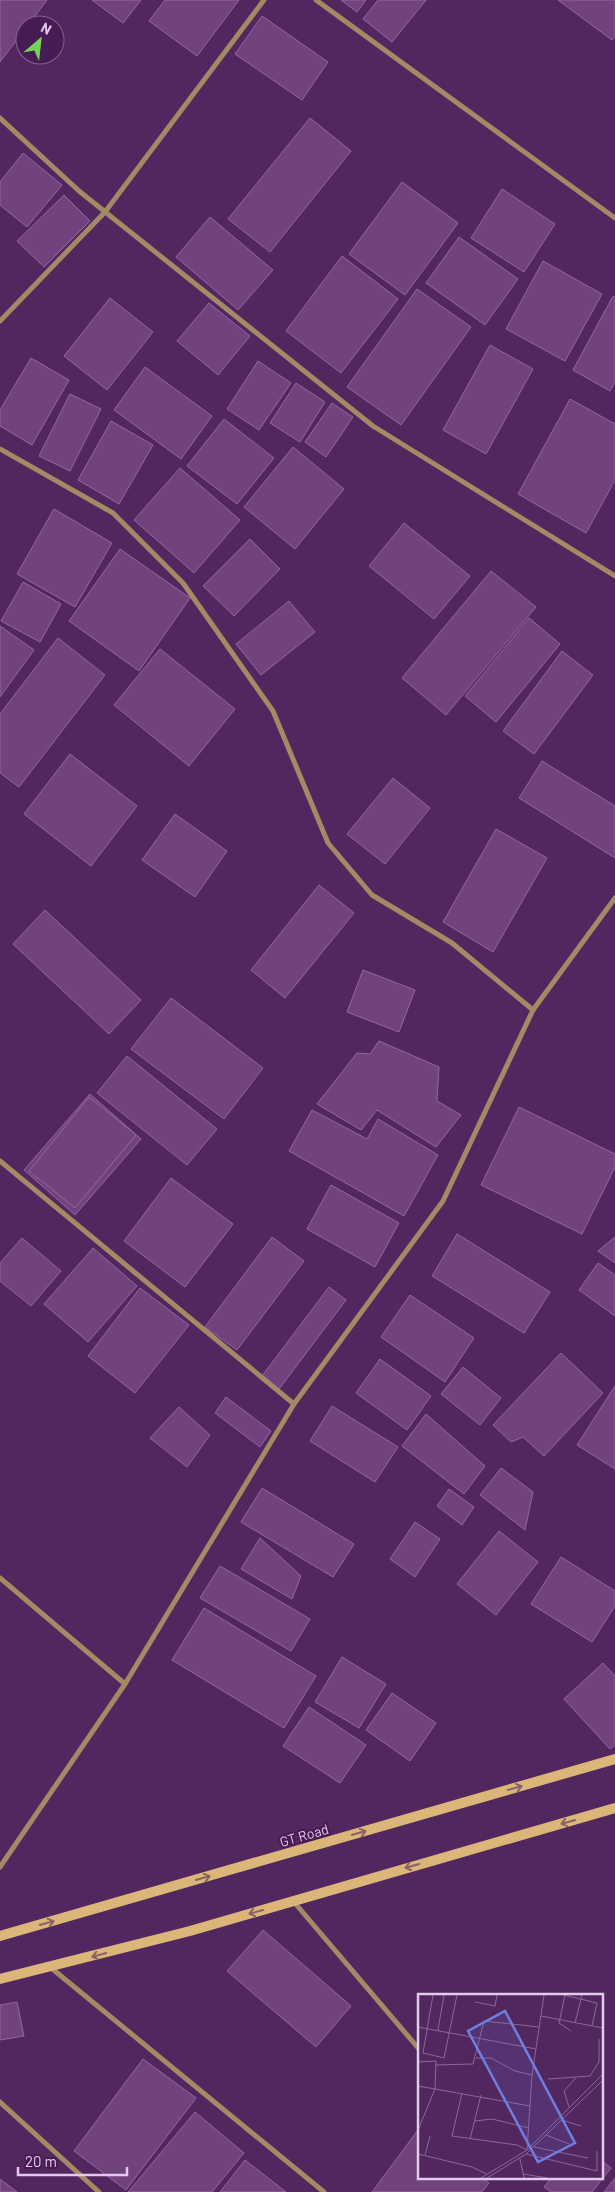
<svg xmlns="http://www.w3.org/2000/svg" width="615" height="2192" font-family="Barlow,sans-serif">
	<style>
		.building { fill: #71427d; stroke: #9666a4 }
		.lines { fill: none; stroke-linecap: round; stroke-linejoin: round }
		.street { stroke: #a28a65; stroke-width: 5 }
		.secondary { stroke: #dcb679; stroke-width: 10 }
		.oneway { stroke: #8a6164 }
		.labels { text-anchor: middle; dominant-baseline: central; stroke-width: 4; stroke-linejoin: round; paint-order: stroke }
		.street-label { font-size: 14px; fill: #e4caec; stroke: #471b53 }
		.inset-road { fill: none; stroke: #8c6897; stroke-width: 1 }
		.view { fill: #6d80e0; fill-opacity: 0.15; stroke: #6d80e0; stroke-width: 2.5 }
		.inset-edge { fill: none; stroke: #e4caec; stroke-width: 2.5 }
	</style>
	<rect width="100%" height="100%" fill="#52265f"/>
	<g class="building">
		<polygon points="0,0 47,0 28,25 25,25 25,29 0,62"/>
		<polygon points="92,0 141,0 123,23"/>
		<polygon points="165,0 239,0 197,56 149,21"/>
		<polygon points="341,0 366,0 357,12"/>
		<polygon points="378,0 426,0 392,42 363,19"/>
		<polygon points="558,0 615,0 615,37 612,40"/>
		<polygon points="262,16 328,62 302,100 235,54"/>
		<polygon points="310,118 351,151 270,252 228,219"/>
		<polygon points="23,153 62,185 27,227 0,205 0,182"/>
		<polygon points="402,182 458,223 405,295 349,254"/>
		<polygon points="502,189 555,224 524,272 471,238"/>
		<polygon points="64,195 90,221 44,267 17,241"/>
		<polygon points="210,217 273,270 238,310 176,257"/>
		<polygon points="459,237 518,279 485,325 426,283"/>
		<polygon points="342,256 398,299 341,373 286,331"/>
		<polygon points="543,261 602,294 565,361 506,329"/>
		<polygon points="417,289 471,327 401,425 347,387"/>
		<polygon points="613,296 615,297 615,382 610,391 573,370"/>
		<polygon points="110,298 153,332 107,390 64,356"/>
		<polygon points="209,303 250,336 218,375 177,341"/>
		<polygon points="490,345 533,369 486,454 443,430"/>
		<polygon points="31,358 69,380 32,445 0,426 0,410"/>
		<polygon points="258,361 291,383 259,430 227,409"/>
		<polygon points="145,367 212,416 181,459 114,410"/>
		<polygon points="296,383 325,402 300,442 270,423"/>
		<polygon points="70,394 101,409 70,471 39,456"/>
		<polygon points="570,399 615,424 615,480 586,533 518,494"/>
		<polygon points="332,403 353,417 326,457 305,442"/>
		<polygon points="224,419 274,458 237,504 187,466"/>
		<polygon points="111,421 153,445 119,504 78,480"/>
		<polygon points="293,447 344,489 295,549 244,507"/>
		<polygon points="180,468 240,520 194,573 134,520"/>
		<polygon points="54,509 112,543 75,607 17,574"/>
		<polygon points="404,523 470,576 434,619 369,566"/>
		<polygon points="250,539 280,569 234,616 203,586"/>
		<polygon points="120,549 190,598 139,671 69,621"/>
		<polygon points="491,571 536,607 446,715 402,678"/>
		<polygon points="23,582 61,604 40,642 1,621"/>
		<polygon points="289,601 315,632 261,675 236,644"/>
		<polygon points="529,618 560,644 496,722 465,696"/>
		<polygon points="0,626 34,650 0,697"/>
		<polygon points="58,638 105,675 19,787 0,773 0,714"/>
		<polygon points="160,649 235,709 189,766 114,705"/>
		<polygon points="562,651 593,675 534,754 503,731"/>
		<polygon points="70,754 137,806 91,866 24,814"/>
		<polygon points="542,761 615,806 615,858 519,798"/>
		<polygon points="393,778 430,808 385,864 347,834"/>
		<polygon points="175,814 227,851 195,897 142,860"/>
		<polygon points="496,829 547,858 493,952 443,922"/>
		<polygon points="319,885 354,913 285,998 251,970"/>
		<polygon points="45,910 141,1000 109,1034 13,944"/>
		<polygon points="363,970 415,990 399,1032 347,1012"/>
		<polygon points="171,998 263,1068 224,1119 131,1049"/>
		<polygon points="379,1041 439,1067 437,1101 461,1115 436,1147 377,1110 361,1130 317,1104 357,1053 370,1054"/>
		<polygon points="127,1056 217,1129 187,1165 97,1093"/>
		<polygon points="90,1094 141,1139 75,1215 24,1170"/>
		<polygon points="89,1097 136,1135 75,1208 29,1171"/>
		<polygon points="519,1107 615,1154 615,1167 582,1234 481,1185"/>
		<polygon points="312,1110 367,1139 378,1119 438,1155 404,1216 289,1151"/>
		<polygon points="171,1178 233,1224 185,1287 124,1241"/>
		<polygon points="331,1185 399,1223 375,1267 307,1229"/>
		<polygon points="457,1234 550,1292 524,1333 432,1276"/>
		<polygon points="272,1237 304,1261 237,1350 205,1327"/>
		<polygon points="615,1237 615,1263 598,1251"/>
		<polygon points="22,1238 61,1271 31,1306 0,1281 0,1263"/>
		<polygon points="93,1248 137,1286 88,1342 44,1304"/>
		<polygon points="598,1263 615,1275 615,1316 579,1290"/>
		<polygon points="329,1287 346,1300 279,1389 262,1376"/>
		<polygon points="140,1288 189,1325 135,1393 88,1356"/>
		<polygon points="410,1295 474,1338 445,1382 381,1337"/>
		<polygon points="561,1353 603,1393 544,1456 523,1437 511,1442 493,1425"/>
		<polygon points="380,1359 431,1396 407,1430 356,1393"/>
		<polygon points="463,1367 501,1398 480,1425 441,1394"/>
		<polygon points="615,1386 615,1469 577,1445"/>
		<polygon points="226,1397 271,1431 260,1447 215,1413"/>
		<polygon points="332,1406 398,1447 375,1482 310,1441"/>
		<polygon points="179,1407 210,1435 187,1467 150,1438"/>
		<polygon points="426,1414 485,1466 464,1494 402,1446"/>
		<polygon points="501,1468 533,1492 525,1530 480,1495"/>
		<polygon points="262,1488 354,1544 333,1577 241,1522"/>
		<polygon points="449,1489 474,1507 462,1525 437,1506"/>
		<polygon points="415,1522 440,1539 415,1577 390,1559"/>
		<polygon points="499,1531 538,1562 496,1615 457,1584"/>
		<polygon points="260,1538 301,1576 292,1599 241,1569"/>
		<polygon points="561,1557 615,1591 615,1606 592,1642 531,1604"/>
		<polygon points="220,1566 310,1619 291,1651 200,1598"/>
		<polygon points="204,1608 316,1676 284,1728 172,1660"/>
		<polygon points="342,1657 386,1684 359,1728 315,1702"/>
		<polygon points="603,1663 615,1676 615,1745 610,1749 564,1699"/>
		<polygon points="392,1693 436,1723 410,1761 366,1730"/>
		<polygon points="309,1707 366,1745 340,1783 283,1746"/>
		<polygon points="263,1930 351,2006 316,2047 227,1971"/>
		<polygon points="17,2002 24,2036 0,2040 0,2005"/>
		<polygon points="143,2059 196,2098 126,2190 74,2151"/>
		<polygon points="195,2112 244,2153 212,2192 128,2192"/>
		<polygon points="418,2130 419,2178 483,2178 489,2183 482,2192 372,2192"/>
		<polygon points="245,2160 286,2192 220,2192"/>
		<polygon points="601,2160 611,2168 592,2192 551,2192 544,2187 551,2178 601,2178"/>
		<polygon points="615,2178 615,2192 604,2192"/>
		<polygon points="0,2179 17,2192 0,2192"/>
	</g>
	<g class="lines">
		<g class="street">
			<polyline points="316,0 615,218"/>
			<polyline points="0,118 79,191 373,426 615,576"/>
			<polyline points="0,321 105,212 264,0"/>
			<polyline points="0,449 113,513 183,583 273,711 328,843 372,895 452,943 533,1010"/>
			<polyline points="0,1161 294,1404"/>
			<polyline points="0,1578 125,1684"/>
			<polyline points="0,1867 125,1684 294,1404 443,1201 533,1010 615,898"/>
			<polyline points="294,1902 419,2049"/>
			<polyline points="50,1967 324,2192"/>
			<polyline points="0,2102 99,2192"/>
		</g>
		<g class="secondary">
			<polyline points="0,1936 615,1759"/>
			<polyline points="0,1979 190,1931 615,1808"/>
		</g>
	</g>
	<defs><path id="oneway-shaft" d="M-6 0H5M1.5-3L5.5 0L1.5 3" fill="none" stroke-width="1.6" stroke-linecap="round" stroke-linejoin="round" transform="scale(1.25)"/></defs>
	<g class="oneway">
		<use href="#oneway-shaft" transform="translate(515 1788) rotate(-16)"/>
		<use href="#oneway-shaft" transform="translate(568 1822) rotate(164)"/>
		<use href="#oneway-shaft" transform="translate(359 1833) rotate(-16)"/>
		<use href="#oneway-shaft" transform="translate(412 1866) rotate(164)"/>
		<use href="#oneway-shaft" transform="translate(203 1878) rotate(-16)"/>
		<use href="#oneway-shaft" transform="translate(256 1912) rotate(164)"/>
		<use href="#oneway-shaft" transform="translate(47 1923) rotate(-16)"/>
		<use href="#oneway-shaft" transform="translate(99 1955) rotate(165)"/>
	</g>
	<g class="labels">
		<g class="street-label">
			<text transform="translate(304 1835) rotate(-16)">GT Road</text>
		</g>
	</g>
	<g transform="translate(418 1994)">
		<rect width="185" height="185" fill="#52265f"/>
		<path class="inset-road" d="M15,1l-10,58 21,5 13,-63M146,1l33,8 -5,23M147,1l-6,28 12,8M57,8l20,4 2,-11M123,22l62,12M157,29l7,-28M0,33l118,22M20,36l6,-35M58,64h15l24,13 17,4M0,68l18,-1 -1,28 -17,41M18,71l37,-1 11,-43 55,6M130,85l42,-3 9,-14v-23M0,92l112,20M44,99l-10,43 65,9 10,5 5,-75 12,-80M151,113l-5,-16 12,-13M144,126l19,6M57,127l17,-2 37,9M128,141l23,9M52,145l11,-44M116,153l54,11M0,160l54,13 15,7M108,160l71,17v-20M7,161l5,-19M102,165l4,19M105,180l25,4M63,184l46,-28 76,-76M69,184l39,-24 77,-74"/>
		<path class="view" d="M87,17l70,132 -37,19 -70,-131z"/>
		<rect width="185" height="185" class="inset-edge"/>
	</g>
	<g transform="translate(40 40) rotate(28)"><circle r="24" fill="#471b53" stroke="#866190"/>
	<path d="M0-4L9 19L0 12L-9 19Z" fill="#77d259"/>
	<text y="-8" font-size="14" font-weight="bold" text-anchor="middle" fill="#e4caec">N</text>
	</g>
	<path d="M18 2167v8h109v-8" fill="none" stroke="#e4caec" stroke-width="2.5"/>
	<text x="25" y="2167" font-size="15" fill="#e4caec" stroke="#471b53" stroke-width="4" paint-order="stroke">20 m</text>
</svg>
